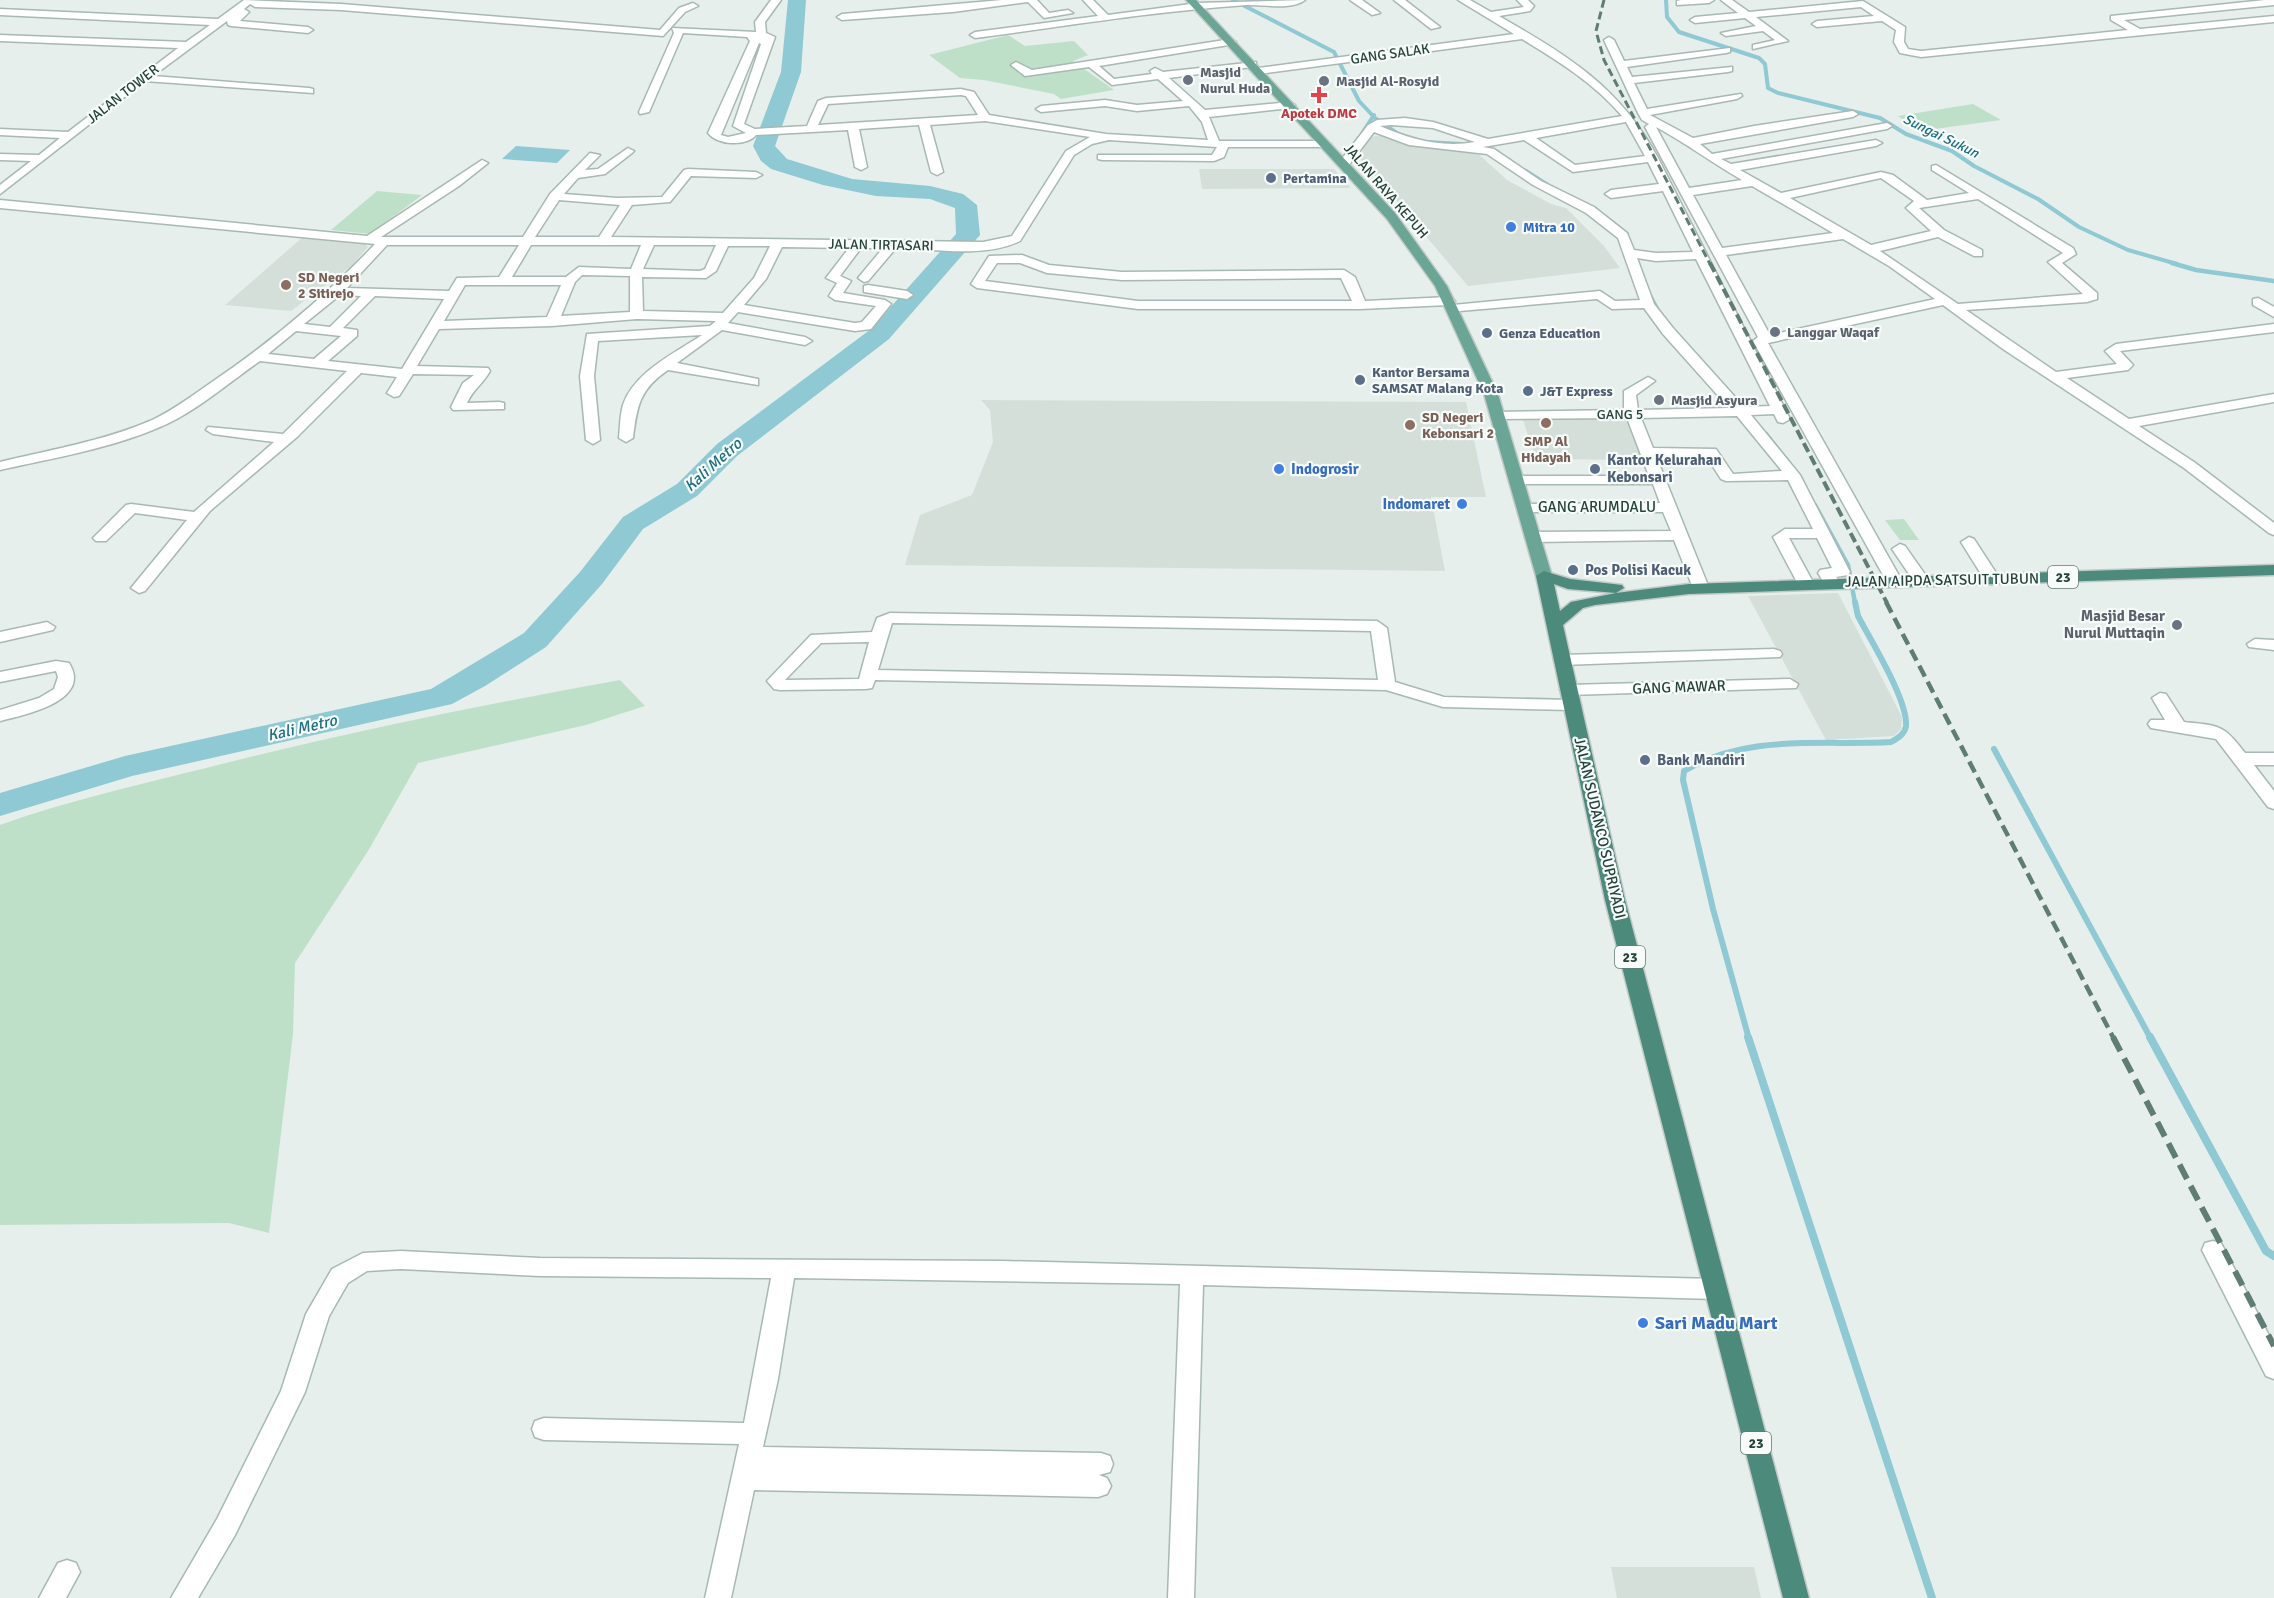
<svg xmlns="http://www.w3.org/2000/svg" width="2274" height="1598" font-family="Signika,sans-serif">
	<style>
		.built { fill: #d4dfda }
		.green { fill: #bfe0c8 }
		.water { fill: #8ec9d4 }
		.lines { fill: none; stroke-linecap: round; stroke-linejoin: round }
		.stream-far3 { stroke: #8ec9d4; stroke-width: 4 }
		.stream-far2 { stroke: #8ec9d4; stroke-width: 4.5 }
		.stream-far1 { stroke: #8ec9d4; stroke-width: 6 }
		.stream { stroke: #8ec9d4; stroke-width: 8 }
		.river { fill: #8ec9d4; fill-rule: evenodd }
		.minor-casing { stroke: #a8b8b2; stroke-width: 3 }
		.primary-casing { stroke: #c2cac8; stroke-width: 3 }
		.trunk-casing { stroke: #c2cac8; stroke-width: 3 }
		.minor { fill: #fff; fill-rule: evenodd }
		.primary { fill: #6aa596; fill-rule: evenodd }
		.trunk { fill: #4c8a7c; fill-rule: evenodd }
		.rail-far3 { stroke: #5f7d75; stroke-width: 3; stroke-dasharray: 8 4; stroke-linecap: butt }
		.rail-far2 { stroke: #5f7d75; stroke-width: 4; stroke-dasharray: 10 4.5; stroke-linecap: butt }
		.rail-far1 { stroke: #5f7d75; stroke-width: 4.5; stroke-dasharray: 12 6; stroke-linecap: butt }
		.rail { stroke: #5f7d75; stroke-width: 6; stroke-dasharray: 16 8; stroke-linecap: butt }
		.worship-dot { fill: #6b7280; stroke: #f7fbf9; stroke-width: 2 }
		.health-dot { fill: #e0444e; stroke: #f7fbf9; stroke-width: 2 }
		.service-dot { fill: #5c6f8a; stroke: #f7fbf9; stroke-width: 2 }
		.shop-dot { fill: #3f7fe0; stroke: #f7fbf9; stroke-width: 2 }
		.education-dot { fill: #8d6e63; stroke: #f7fbf9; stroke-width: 2 }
		.labels { text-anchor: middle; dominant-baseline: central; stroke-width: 4.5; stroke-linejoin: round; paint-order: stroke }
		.far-street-label { font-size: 14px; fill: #24423a; stroke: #f7fbf9 }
		.far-worship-label { font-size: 14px; font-weight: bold; fill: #5b616d; stroke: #f7fbf9; text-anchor: start }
		.far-health-label { font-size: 14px; font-weight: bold; fill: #be3a42; stroke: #f7fbf9 }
		.far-water-label { font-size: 14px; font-style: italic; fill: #1c6f80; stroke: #f7fbf9 }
		.far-service-label { font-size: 14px; font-weight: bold; fill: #4e5e75; stroke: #f7fbf9; text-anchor: start }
		.far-shop-label { font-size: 14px; font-weight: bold; fill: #366cbe; stroke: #f7fbf9; text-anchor: start }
		.far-education-label { font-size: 14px; font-weight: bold; fill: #785e54; stroke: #f7fbf9; text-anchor: start }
		.shield { fill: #f7fbf9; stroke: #637a73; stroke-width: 1.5 }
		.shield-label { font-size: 14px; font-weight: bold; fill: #24423a }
		.service-label { font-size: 15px; font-weight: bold; fill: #4e5e75; stroke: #f7fbf9; text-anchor: start }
		.shop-label { font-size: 15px; font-weight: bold; fill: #366cbe; stroke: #f7fbf9; text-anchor: start }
		.street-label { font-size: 15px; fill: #24423a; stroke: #f7fbf9 }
		.worship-label { font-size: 15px; font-weight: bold; fill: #5b616d; stroke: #f7fbf9; text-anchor: end }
		.water-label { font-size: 16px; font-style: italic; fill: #1c6f80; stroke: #f7fbf9 }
		.near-shop-label { font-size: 18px; font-weight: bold; fill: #366cbe; stroke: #f7fbf9; text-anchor: start }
	</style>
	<rect width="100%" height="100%" fill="#e6efeb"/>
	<g class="built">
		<polygon points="1385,135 1423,147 1474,150 1507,180 1551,204 1566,208 1604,246 1620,268 1468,286 1359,157 1369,137"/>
		<polygon points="1199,169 1334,169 1351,188 1202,189"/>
		<polygon points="303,237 365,244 368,247 351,266 291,311 225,305"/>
		<polygon points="981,400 1466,402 1486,497 1431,497 1445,571 905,565 920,515 972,495 993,442 990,410"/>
		<polygon points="1630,416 1647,460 1536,459 1522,417"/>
		<polygon points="1838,593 1902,717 1901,729 1894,736 1826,740 1748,596"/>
		<polygon points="1611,1567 1754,1567 1761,1598 1617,1598"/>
	</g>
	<g class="green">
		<polygon points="1008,35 1025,46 1074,41 1088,55 1073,61 1114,90 1061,99 1054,94 984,80 960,78 929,55"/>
		<polygon points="1973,104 2001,120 1920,131 1898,116"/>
		<polygon points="377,191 422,195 370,234 331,230"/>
		<polygon points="1904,519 1919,540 1900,540 1885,520"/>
		<path d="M620,680l25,26 -59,19 -168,38 -50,88 -73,112 -2,71 -24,199 -40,-10 -229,2v-400c67,-24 137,-40 206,-57 137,-35 275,-63 414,-88z"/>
	</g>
	<polygon class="water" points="516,146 570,150 557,163 502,159"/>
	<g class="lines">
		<g class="stream-far3">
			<polyline points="1233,0 1334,52 1359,101 1375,118 1401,136"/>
			<polyline points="1666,0 1667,17 1679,32 1759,58 1765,64 1768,88 1778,93 1880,118 1906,134 1952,151 1974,166 2038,199 2079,227 2128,250 2177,264"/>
			<polyline points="1363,132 1374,115"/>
			<polyline points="1426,142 1463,144"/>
			<polyline points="1476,146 1498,152"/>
			<polyline points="1526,171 1551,187"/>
			<polyline points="1609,220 1627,234"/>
		</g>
		<g class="stream-far2">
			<polyline points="2172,263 2196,270 2274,281"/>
			<polyline points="1649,294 1660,314"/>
			<polyline points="1766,434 1789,463"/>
			<polyline points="1815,505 1848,565 1855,603"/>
		</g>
		<g class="stream-far1">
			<polyline points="1994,749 2151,1039"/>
			<path d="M1749,1039l-36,-130 -30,-129 1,-9c63,-38 137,-25 207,-29 7,-4 14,-8 15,-16 2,-26 -35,-85 -48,-110l-3,-14"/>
		</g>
		<g class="stream">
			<polyline points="1748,1037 1932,1598"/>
			<polyline points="2150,1037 2266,1251 2274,1256"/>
		</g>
		<polygon class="river" points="788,0 806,0 801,72 775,146 787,159 852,179 930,186 963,194 977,205 980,235 889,339 737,456 697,496 643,529 602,584 546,647 485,686 452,704 132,776 0,816 0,793 125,756 431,689 524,633 580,572 623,517 677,484 717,444 871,329 956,234 955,208 930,199 876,196 823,185 771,169 761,161 753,146 781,72"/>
		<defs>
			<g id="minor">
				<polygon points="244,0 341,4 660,30 679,8 693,3 698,6 685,12 663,36 341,10 255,7 250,4 244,9 249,12 240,21 308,27 313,30 308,33 231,26 228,25 227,21 153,76 309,88 313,89 313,93 145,81 0,194 0,185 31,161 0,160 0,154 39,155 60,138 0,135 0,129 68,132 178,48 0,41 0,35 186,42 210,25 0,15 0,9 218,19"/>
				<path d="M771,0h10l-16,22 1,11 9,4 -31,87 11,5 52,-3 11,-25 8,-3 135,-9 13,3 15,23 117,19 102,6 -6,-18 -13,-16 -52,5 -32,-5 -64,6 -5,-3 5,-3 64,-6 32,5 46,-4 -25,-22 -46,6 -23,-18 -64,9 -14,-11 5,-3 16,8 199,-31 5,3 -1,2 -136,22 15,13 38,-5 -2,-3 5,-3 8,4 93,-10v4l-4,1 -83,11 36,32 85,-8 5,3 -5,3 -81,9 10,24h106l6,3 -6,3h-97l-4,10 -10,4 -112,-1 -4,-1v-4h114l5,-8 -108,-7 -17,4 -18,11 -54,86c-35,17 -86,8 -124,7l-28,33 -4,1 -6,-4 25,-30h-22l-21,28 11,5 -8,12 42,7 6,4 -20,25 -16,2 -117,-19 -10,11 77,14 7,4 -7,4 -83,-15 -45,33 81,16v6l-90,-15c-28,19 -31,35 -35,68l-7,4 -7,-4c1,-10 1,-23 4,-33 11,-33 52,-52 79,-70l-104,6 -4,35 6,64 -7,4 -7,-4 -6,-64 7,-42 123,-8 6,-5 -79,-2 -85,7 -113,3 -22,37 71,2 2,3c-7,13 -17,18 -23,32l32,-1 5,1v6l-51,1 -2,-3 12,-24 11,-8 -61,-1 -14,22 -5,1 -7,-4 10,-16 -36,-4 -64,64 -87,74 -65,80 -6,2 -8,-5 56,-68 -52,-7 -29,28h-10l-3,-3 33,-33 5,-1 63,8 80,-70 -61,-8 -7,-4 2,-3 75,7 64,-63 -87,-10c-32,22 -64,51 -100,66 -51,22 -107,31 -160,43v-8c50,-12 103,-21 150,-41 22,-10 42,-25 62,-39 60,-41 113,-85 163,-138l-375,-36v-8l367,36 115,-76 6,3 -29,23 -78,51h142l27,-43 40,-41 10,2 -15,15 13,-1 30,-21 6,3 -2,2 -27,21 -27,4 -14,16 53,4 45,-1 22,-27 4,-1 68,3 6,3 -6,3 -65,-2 -21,26 -38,3 -21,32 372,5 29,-6 54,-85 24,-14 -105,-16 -55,4 13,47 -6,3 -6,-3 -12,-47 -60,4 8,38 -6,3 -6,-3 -7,-37 -92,5c-10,12 -39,10 -48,-2l42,-92 -3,-4 -64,-4 -34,79 -9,2 -1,-2 35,-79 -2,-5 84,4 -1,-10zM759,43l2,1 -28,82 13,7 -18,4 -7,-2zM961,95l5,1 12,19 -160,10 10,-21zM559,200l61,5 -21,32h-64zM387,245h132l-20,32 -42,1 -8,13 -102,-3zM531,245h110l-10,24 -52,-2 -13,10h-54zM654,245h62l-11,24 -5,2 -57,-2zM728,246h42l-16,32 -31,35 -80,-2 -1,-34 64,1 10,-7zM782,247l67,1 -23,30 11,5 -8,13 6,4 41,6 -14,16 -7,1 -111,-18 22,-26zM582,275l48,1v36l-69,4 14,-34zM465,285h96l-14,32 -103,4zM340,295l21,1 -31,31 -26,-3zM375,296l69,3 -42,70 -74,-8 29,-25v-6l-14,-2zM296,331l45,5 -27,23 -46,-5z"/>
				<polygon points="1002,0 1037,0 1049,13 1068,10 1073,13 1044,18 1028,2 953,12 842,20 837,17 842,14"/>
				<path d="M1083,0h10l15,15 90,-12 107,-3c-15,11 -41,4 -58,5 -90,6 -181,21 -272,33l-5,-3 5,-3 123,-16z"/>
				<polygon points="1350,0 1362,0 1380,13 1372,15"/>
				<polygon points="1394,0 1405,0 1440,27 1431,29"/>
				<path d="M1458,0h12l21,12 33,-5 -7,-7h11l6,6 -4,5 -31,5c69,40 120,70 159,142l132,261 -7,4 -5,-1 -4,-8 -23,1 49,60 50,97 -2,3 -12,2 4,6 -2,3h-12l-8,-13 2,-3 12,-2 -15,-30h-28l25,46 -8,5 -8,-5 -25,-47 12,-8h28l-25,-49 -62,1 -5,-2 -15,-23h-50l53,132 -2,3h-12l-2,-3 -19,-48 -141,2 -8,-5 8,-5 138,-1 -8,-19h-138l-7,-4 7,-4 135,-1 -7,-19h-137l-7,-4 7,-4h133l-22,-58 -129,1 -5,-1v-6l131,-2v-19l24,-14 7,4 -19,14 2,15 91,-2 -66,-74 -19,-26 -32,1 -15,-10 -149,13v-6l5,-1 147,-14 15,10 25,-1 -22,-62 -32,-25 -53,-28 -46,-31 -78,-9 -35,-13 -26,34 -10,-2 30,-39 9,-5 28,-2 28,4 55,17 134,-23c-27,-32 -65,-56 -100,-77l-264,35 -5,-3 5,-3 256,-34zM1626,122l19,34 -70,9 -39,-27zM1391,125l42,3 42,14c-34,6 -65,-3 -95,-16zM1524,140l49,32 75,-10 11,22 -48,6 -6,4 6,4 52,-7 30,61 -37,1 -22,-3 -7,-17 -33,-26 -53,-26 -47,-32 -11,-2zM1637,258l19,3 40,-2 74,147 -26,1 -71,-79 -19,-24zM1737,416l45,55 -49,3 -17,-25 -63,-1 -12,-30z"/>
				<polygon points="1681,0 1714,0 1709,3 1677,5 1677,1"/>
				<polygon points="1721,0 1732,0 1749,12 1863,1 1905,27 1904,42 1908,49 1921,51 2128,30 2111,20 2111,16 2265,0 2274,0 2274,5 2124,20 2140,29 2274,16 2274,22 1921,57 1900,53 1894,42 1896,30 1882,21 1817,27 1812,24 1817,21 1874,16 1861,7 1756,17 1788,41 1753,49 1753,45 1775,40 1763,31 1726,36 1721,33 1756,26 1745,18 1695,23 1690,20 1695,17 1738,13"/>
				<path d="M1609,37l5,3 10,21 106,-13v4l-4,1 -99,14 5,10 100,-10v4l-4,1 -94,11 13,26 94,-15 1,2 -5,3 -87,16 43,23 61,-12 99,-15 5,3 -5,3 -153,27 12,10 175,-31 5,3 -5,3 -166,30 10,5 145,-24 6,3 -6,3 -136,24 41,23 100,-21 12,3 34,25 42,-7 -37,-23v-4l4,-1 137,83 3,6 -14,9 35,30v6l-10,3 -121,8 90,62 61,-8 -12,-13 11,-7 158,-20v8l-154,19 13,14 -5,5 -61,8 62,41 145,-25v8l-135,24 55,36 80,61v12l-5,-2 -85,-65 -181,-119 -60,-44 -175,38 134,238 -2,3h-12l-135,-243 5,-4 -113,-210 4,-3 -7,-4 -4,-7 -34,-73zM1656,127c30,16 56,36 86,53l-53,8zM1881,178l33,23 -8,7 25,23 -60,14 -81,-47zM1752,186l81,47 -111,15 -29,-53zM1978,199l85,54 -15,9 35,32 -125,10 -78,-53 58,-14 36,19h8v-6l-38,-20 -25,-22zM1843,239l46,27 46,33 -165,36 -44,-80z"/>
				<path d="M1022,255l27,10 73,7 222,-2 11,7 10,24 84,-4 6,4 -6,4 -89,4h-222l-161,-21 -6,-4 18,-28zM997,263h23l27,10 75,7 219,-2 11,23h-214l-153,-20z"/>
				<polygon points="868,285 907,291 913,295 907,299 864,292 864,286"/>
				<polygon points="2258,298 2274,307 2274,317 2253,305 2253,299"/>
				<polygon points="1969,537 1974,539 2000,579 1998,582 1992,584 1986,582 1961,542"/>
				<polygon points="1900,544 1905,546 1929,580 1927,583 1915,583 1913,580 1892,549"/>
				<path d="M890,613l487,8 10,7 8,54 49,15 128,3 9,5 -9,5 -129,-3 -57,-17 -511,-10 -3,8 -6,1 -86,1 -6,-1 -7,-8 44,-46 61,-3 5,-14zM892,623l479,8 7,49 -500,-10zM869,642l-10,37 -74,1 36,-37z"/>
				<polygon points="47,622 55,627 53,630 0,642 0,632"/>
				<polygon points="2255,639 2274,640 2274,650 2249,647 2247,644"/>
				<polygon points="1774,649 1780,651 1782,654 1780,657 1562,665 1554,660 1562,655"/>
				<path d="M56,661l13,2c24,38 -45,52 -69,58v-11l39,-12 15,-9 4,-12 -2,-6 -56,11v-10z"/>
				<polygon points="1790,679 1798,684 1796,688 1568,695 1560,690 1568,685"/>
				<path d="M2160,693l6,1 18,28c36,4 39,2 61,31h29v12h-20l20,26v18l-6,-2 -52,-68 -65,-11 -3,-4 3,-4h14l-13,-22z"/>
				<polygon points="2213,1241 2221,1243 2274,1345 2274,1379 2266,1376 2202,1250 2205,1243"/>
				<polygon points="401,1251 540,1258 1003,1261 1715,1279 1723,1282 1727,1289 1723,1296 1715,1299 1203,1285 1194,1598 1168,1598 1180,1284 794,1278 778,1379 763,1447 1101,1453 1110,1456 1113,1464 1110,1472 1099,1475 1107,1478 1111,1486 1107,1494 1098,1497 754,1490 731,1598 705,1598 739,1444 544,1440 535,1437 532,1429 535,1421 544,1418 744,1423 771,1278 540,1276 401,1269 367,1271 348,1283 329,1316 305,1392 235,1535 198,1598 171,1598 217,1519 281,1391 306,1314 332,1269 363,1253"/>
				<polygon points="67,1560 76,1563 80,1572 66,1598 39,1598 58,1563"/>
			</g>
			<polygon id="primary" points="1186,0 1196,0 1395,213 1447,286 1498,394 1552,576 1550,579 1544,581 1536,576 1484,394 1435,286 1387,219"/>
			<path id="trunk" d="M2274,565v10l-585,19 -94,11 -12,3 -20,17 62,275 184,698h-26l-178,-698 -69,-324 8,-5 26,8 52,6 2,3 -8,5 73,-9zM1554,584l14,5 48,4 -45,9 -11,9z"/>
		</defs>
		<use href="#minor" class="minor-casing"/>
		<use href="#primary" class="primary-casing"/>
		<use href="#trunk" class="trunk-casing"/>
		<use href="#minor" class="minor"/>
		<use href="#primary" class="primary"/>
		<use href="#trunk" class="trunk"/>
		<polyline class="rail-far3" points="1604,0 1596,31 1604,60 1710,264"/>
		<polyline class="rail-far2" points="1710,263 1887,603"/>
		<polyline class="rail-far1" points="1886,602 2114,1039"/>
		<polyline class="rail" points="2113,1037 2274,1346"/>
	</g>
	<g class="worship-dot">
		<circle cx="1188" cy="80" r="6"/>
		<circle cx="1324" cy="81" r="6"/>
		<circle cx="1775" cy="332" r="6"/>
		<circle cx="1659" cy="400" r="6"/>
		<circle cx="2177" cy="625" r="6"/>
	</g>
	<path class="health-dot" d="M1316 86h6v6h6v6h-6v6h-6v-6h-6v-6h6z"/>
	<g class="service-dot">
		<circle cx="1271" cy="178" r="6"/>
		<circle cx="1487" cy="333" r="6"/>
		<circle cx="1360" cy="380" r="6"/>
		<circle cx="1528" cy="391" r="6"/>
		<circle cx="1595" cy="469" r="6"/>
		<circle cx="1573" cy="570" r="6"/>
		<circle cx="1645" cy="760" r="6"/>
	</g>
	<g class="shop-dot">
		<circle cx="1511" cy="227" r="6"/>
		<circle cx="1279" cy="469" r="6"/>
		<circle cx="1462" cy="504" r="6"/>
		<circle cx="1643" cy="1323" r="6"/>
	</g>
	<g class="education-dot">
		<circle cx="286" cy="285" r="6"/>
		<circle cx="1546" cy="423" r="6"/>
		<circle cx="1410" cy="425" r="6"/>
	</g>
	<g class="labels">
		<g class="far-street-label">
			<text transform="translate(1390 54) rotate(-8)">GANG SALAK</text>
			<text transform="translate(123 94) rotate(-38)">JALAN TOWER</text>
			<text transform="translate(1386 191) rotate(49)">JALAN RAYA KEPUH</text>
			<text transform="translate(881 245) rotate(1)">JALAN TIRTASARI</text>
			<text x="1620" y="414">GANG 5</text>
		</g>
		<g class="far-worship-label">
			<text x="1200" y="72">Masjid<tspan x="1200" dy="16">Nurul Huda</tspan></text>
			<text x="1336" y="81">Masjid Al-Rosyid</text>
			<text x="1787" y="332">Langgar Waqaf</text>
			<text x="1671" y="400">Masjid Asyura</text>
		</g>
		<g class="far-health-label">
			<text x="1319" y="113">Apotek DMC</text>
		</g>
		<g class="far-water-label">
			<text transform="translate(1941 136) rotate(26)">Sungai Sukun</text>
		</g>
		<g class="far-service-label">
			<text x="1283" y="178">Pertamina</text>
			<text x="1499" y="333">Genza Education</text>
			<text x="1372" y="372">Kantor Bersama<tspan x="1372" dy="16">SAMSAT Malang Kota</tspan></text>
			<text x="1540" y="391">J&amp;T Express</text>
		</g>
		<g class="far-shop-label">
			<text x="1523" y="227">Mitra 10</text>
		</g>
		<g class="far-education-label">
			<text x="298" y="277">SD Negeri<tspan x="298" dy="16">2 Sitirejo</tspan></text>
			<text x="1422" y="417">SD Negeri<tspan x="1422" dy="16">Kebonsari 2</tspan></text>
			<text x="1546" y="441" text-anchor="middle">SMP Al<tspan x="1546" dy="16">Hidayah</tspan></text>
		</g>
		<g class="shield">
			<rect x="2048" y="566" width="30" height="22" rx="4.5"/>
			<rect x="1615" y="946" width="30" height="22" rx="4.5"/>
			<rect x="1741" y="1432" width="30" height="22" rx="4.5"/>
		</g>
		<g class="shield-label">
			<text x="2063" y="577">23</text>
			<text x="1630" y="957">23</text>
			<text x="1756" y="1443">23</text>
		</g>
		<g class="service-label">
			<text x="1607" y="460">Kantor Kelurahan<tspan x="1607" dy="17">Kebonsari</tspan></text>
			<text x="1585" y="570">Pos Polisi Kacuk</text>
			<text x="1657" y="760">Bank Mandiri</text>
		</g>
		<g class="shop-label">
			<text x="1291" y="469">Indogrosir</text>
			<text x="1450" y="504" text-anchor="end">Indomaret</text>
		</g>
		<g class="street-label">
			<text x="1597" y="507">GANG ARUMDALU</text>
			<text transform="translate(1942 580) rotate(-1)">JALAN AIPDA SATSUIT TUBUN</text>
			<text transform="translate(1679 687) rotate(-2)">GANG MAWAR</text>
			<text transform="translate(1600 828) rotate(77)">JALAN SUDANCO SUPRIYADI</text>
		</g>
		<g class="worship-label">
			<text x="2165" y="616">Masjid Besar<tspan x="2165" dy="17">Nurul Muttaqin</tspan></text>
		</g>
		<g class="water-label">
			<text transform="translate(713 465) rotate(-42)">Kali Metro</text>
			<text transform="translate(302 728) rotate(-13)">Kali Metro</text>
		</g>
		<g class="near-shop-label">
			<text x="1655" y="1323">Sari Madu Mart</text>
		</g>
	</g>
</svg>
